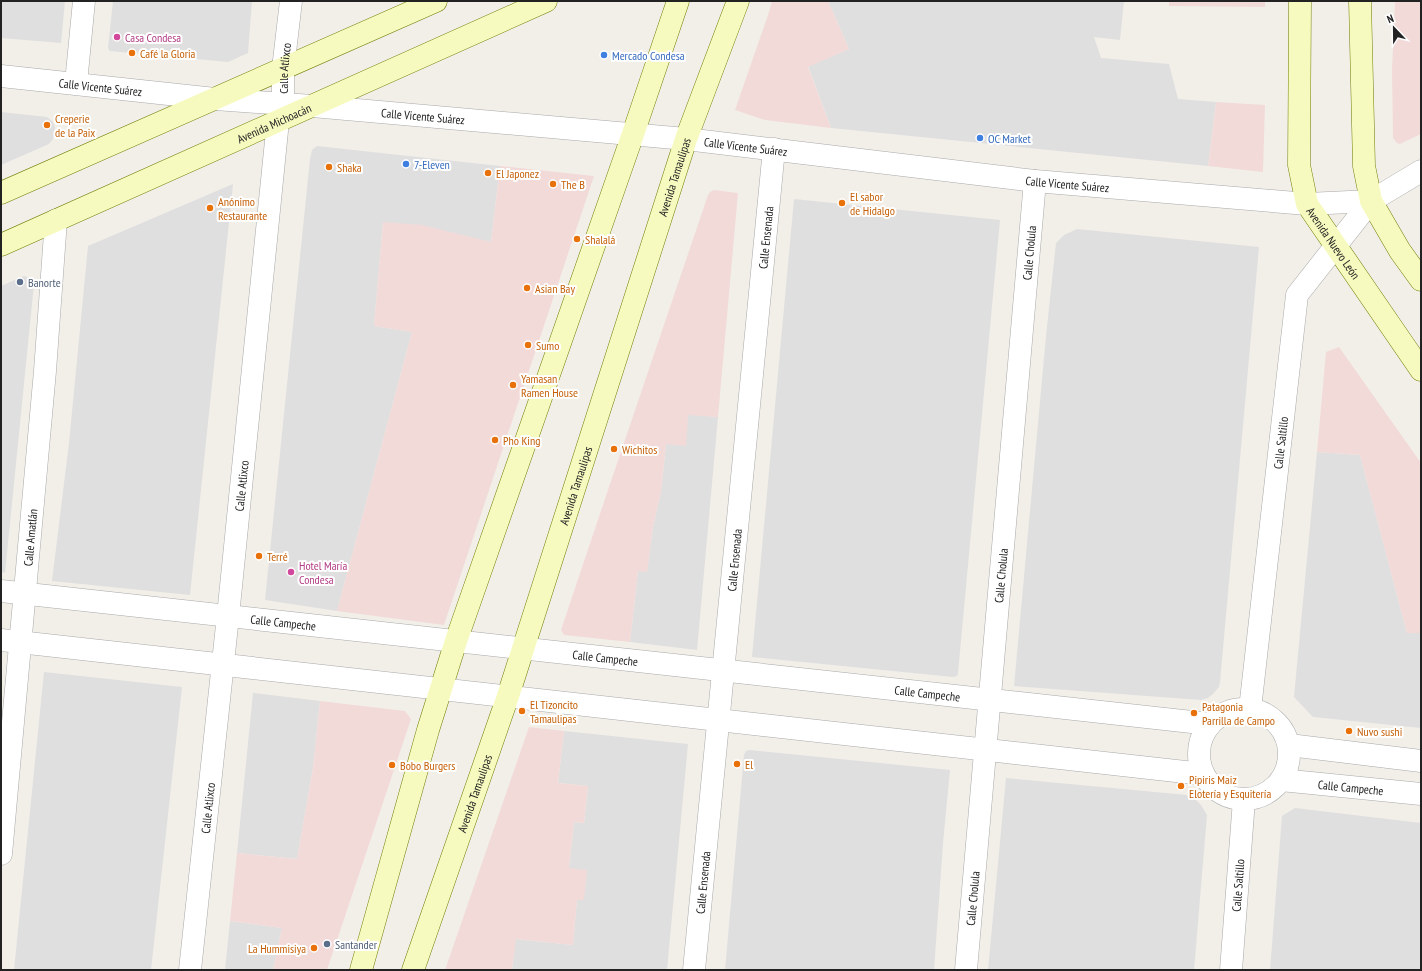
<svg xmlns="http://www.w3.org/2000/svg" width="1422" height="971" font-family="'PT Sans Narrow',sans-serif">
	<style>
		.residential { fill: #e0dfdf }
		.commercial { fill: #f2dad9 }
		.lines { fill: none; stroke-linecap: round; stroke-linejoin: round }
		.street-casing { stroke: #a9a9a9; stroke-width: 23 }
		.secondary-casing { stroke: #707d05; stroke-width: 23 }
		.street { stroke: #fff; stroke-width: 22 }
		.secondary { stroke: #f7fabf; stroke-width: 22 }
		.hotel-dot { fill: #d1479c; stroke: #fff; stroke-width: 1.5 }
		.food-dot { fill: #e8710a; stroke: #fff; stroke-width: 1.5 }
		.shop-dot { fill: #3f7fe0; stroke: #fff; stroke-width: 1.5 }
		.service-dot { fill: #5c6f8a; stroke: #fff; stroke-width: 1.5 }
		.labels { text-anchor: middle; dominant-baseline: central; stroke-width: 4; stroke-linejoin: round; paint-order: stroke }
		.hotel-label { font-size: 12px; fill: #b23c85; stroke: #fff; text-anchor: start }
		.food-label { font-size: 12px; fill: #c56008; stroke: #fff; text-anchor: start }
		.shop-label { font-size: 12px; fill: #366cbe; stroke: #fff; text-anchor: start }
		.street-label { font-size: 12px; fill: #222; stroke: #fff }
		.service-label { font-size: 12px; fill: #4e5e75; stroke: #fff; text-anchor: start }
	</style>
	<rect width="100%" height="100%" fill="#f2efe9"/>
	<g class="residential">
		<polygon points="1,1 65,1 61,43 1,38"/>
		<polygon points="113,1 252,1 248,53 228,62 110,51 108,48"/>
		<polygon points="828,1 1124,1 1120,40 1094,37 1101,58 1169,64 1178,99 1216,102 1208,166 831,128 808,66 849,49"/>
		<polygon points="1,112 47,117 53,122 55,128 53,139 49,144 1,165"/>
		<polygon points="317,146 500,166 491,242 459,235 383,222 374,326 412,332 337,611 265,600 310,159 312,150"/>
		<polygon points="233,184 190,595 52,581 69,443 88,246"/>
		<polygon points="794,199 1000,220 958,673 957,676 953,677 752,657"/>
		<polygon points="1077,229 1259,247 1220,682 1219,687 1213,694 1208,698 1201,700 1014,686 1046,336 1056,243 1064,235"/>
		<polygon points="24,276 31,278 34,284 5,573 1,572 1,286"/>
		<polygon points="688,414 718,417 697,650 630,642 638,571 647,571 653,527 661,492 666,444"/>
		<polygon points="1317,452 1360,455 1407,633 1421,633 1421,728 1313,717 1294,697"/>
		<polygon points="44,672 182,687 151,970 14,970"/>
		<polygon points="253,693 320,701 313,768 297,859 237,853"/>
		<polygon points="564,731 688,744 667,970 512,970 515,939 573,945 577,899 584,900 569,868 574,822 584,823 588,786 558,783"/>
		<polygon points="750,750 950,770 943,843 934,970 725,970 744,755 746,751"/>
		<polygon points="1006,778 1187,795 1196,800 1201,805 1207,815 1194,970 988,970"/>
		<polygon points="1295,808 1421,823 1421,970 1270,970 1282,816"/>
		<polygon points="230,921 282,928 273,970 225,970"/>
	</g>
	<g class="commercial">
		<polygon points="772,1 828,1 849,49 808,67 831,128 765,120 735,110 768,15"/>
		<polygon points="1169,1 1265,1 1265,7 1169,6"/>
		<polygon points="1395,1 1421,1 1421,134 1400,144 1397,143 1393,138 1392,70"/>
		<polygon points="1216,102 1265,105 1263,172 1208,166"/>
		<polygon points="500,166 594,176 444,625 337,611 412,332 374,326 383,222 422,225 491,242"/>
		<polygon points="714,190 738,193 718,417 688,415 686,446 666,444 661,492 653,527 647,572 638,571 630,642 564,635 561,630 609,487 708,195 710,192"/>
		<polygon points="1339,347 1421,463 1421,633 1407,633 1360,455 1317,452 1326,352"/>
		<polygon points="320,701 405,711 411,719 327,970 273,970 282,928 230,921 237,853 297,859 313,768"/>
		<polygon points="529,727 564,731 558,783 588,786 584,823 574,822 569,868 587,870 584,900 577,900 573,945 516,939 512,970 445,970"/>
	</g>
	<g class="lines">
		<defs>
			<g id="street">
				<path id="s1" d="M1,76l214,23 97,7 374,33 349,42 272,23 64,-3"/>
				<polyline points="76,83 84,1"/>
				<path id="s2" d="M1,591l1209,133"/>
				<polyline points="1,640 1203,774"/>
				<circle cx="1244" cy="754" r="45"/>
				<path id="s3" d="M1250,709l47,-414 74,-94 50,-30"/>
				<polyline points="1289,745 1421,761"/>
				<path id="s4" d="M1281,780l140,14"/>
				<path id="s5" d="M1,854l44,-483 11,-151"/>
				<path id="s6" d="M190,970l38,-354 50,-495 5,-18v-34l8,-68"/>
				<path id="s7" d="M694,970l80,-821"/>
				<path id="s8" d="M966,970l69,-789"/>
				<path id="s9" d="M1231,970l13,-170"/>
			</g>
			<g id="secondary">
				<path id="s10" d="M1300,1l-1,164 8,39 114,166"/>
				<polyline points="1360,1 1364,166 1371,201 1400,251 1421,280"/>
				<polyline points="1,193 436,1"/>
				<path id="s11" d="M1,245l545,-244"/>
				<polyline points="361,970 428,730 456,641 633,134 678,1"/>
				<path id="s12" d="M413,970l95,-274 178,-557 52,-138"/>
			</g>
		</defs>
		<use href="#street" class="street-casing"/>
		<use href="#secondary" class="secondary-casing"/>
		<use href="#street" class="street"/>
		<use href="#secondary" class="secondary"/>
	</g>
	<g class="hotel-dot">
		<circle cx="117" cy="37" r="4"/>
		<circle cx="291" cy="572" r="4"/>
	</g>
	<g class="food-dot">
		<circle cx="132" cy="53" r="4"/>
		<circle cx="47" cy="125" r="4"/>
		<circle cx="329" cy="167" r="4"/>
		<circle cx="488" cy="173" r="4"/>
		<circle cx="553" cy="184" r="4"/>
		<circle cx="842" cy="203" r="4"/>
		<circle cx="210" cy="208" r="4"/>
		<circle cx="577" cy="239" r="4"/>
		<circle cx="527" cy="288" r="4"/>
		<circle cx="528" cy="345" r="4"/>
		<circle cx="513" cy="385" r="4"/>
		<circle cx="495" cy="440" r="4"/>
		<circle cx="614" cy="449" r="4"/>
		<circle cx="259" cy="556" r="4"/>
		<circle cx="522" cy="711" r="4"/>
		<circle cx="1194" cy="713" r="4"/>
		<circle cx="1349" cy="731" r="4"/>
		<circle cx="737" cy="764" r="4"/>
		<circle cx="392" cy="765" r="4"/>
		<circle cx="1181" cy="786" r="4"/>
		<circle cx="314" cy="948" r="4"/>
	</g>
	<g class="shop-dot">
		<circle cx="604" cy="55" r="4"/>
		<circle cx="980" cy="138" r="4"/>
		<circle cx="406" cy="164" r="4"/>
	</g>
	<g class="service-dot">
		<circle cx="20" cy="282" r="4"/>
		<circle cx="327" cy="944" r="4"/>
	</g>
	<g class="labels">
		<g class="hotel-label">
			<text x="125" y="37">Casa Condesa</text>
			<text x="299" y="565">Hotel María<tspan x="299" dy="14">Condesa</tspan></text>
		</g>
		<g class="food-label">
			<text x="140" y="53">Café la Gloria</text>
			<text x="55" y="118">Creperie<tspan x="55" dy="14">de la Paix</tspan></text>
			<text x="337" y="167">Shaka</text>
			<text x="496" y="173">El Japonez</text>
			<text x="561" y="184">The B</text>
			<text x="850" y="196">El sabor<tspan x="850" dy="14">de Hidalgo</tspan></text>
			<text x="218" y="201">Anónimo<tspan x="218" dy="14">Restaurante</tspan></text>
			<text x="585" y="239">Shalalá</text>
			<text x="535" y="288">Asian Bay</text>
			<text x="536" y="345">Sumo</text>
			<text x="521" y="378">Yamasan<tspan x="521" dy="14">Ramen House</tspan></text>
			<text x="503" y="440">Pho King</text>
			<text x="622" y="449">Wichitos</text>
			<text x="267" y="556">Terré</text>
			<text x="530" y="704">El Tizoncito<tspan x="530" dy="14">Tamaulipas</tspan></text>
			<text x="1202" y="706">Patagonia<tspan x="1202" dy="14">Parrilla de Campo</tspan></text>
			<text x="1357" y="731">Nuvo sushi</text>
			<text x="745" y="764">El</text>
			<text x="400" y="765">Bobo Burgers</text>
			<text x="1189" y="779">Pipiris Maiz<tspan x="1189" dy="14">Elotería y Esquitería</tspan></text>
			<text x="306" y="948" text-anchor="end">La Hummisiya</text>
		</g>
		<g class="shop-label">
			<text x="612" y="55">Mercado Condesa</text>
			<text x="988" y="138">OC Market</text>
			<text x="414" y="164">7-Eleven</text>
		</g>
		<g class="street-label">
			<text stroke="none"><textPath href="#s6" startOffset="907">Calle Atlixco</textPath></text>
			<text stroke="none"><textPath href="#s1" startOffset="100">Calle Vicente Suárez</textPath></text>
			<text stroke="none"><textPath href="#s1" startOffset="424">Calle Vicente Suárez</textPath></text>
			<text stroke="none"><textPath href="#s11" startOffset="299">Avenida Michoacán</textPath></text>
			<text stroke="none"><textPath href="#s1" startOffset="748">Calle Vicente Suárez</textPath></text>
			<text stroke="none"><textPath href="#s12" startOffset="835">Avenida Tamaulipas</textPath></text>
			<text stroke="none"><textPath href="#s1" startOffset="1072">Calle Vicente Suárez</textPath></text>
			<text stroke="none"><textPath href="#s7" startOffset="736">Calle Ensenada</textPath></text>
			<text stroke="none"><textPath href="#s10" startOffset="251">Avenida Nuevo León</textPath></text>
			<text stroke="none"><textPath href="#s8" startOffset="720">Calle Cholula</textPath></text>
			<text stroke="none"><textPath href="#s3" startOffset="268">Calle Saltillo</textPath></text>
			<text stroke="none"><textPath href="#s6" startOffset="487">Calle Atlixco</textPath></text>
			<text stroke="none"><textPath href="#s12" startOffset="511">Avenida Tamaulipas</textPath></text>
			<text stroke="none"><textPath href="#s5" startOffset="318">Calle Amatlán</textPath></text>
			<text stroke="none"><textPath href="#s7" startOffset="412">Calle Ensenada</textPath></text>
			<text stroke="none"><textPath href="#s8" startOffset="396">Calle Cholula</textPath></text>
			<text stroke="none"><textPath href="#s2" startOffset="284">Calle Campeche</textPath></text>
			<text stroke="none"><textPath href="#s2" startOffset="608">Calle Campeche</textPath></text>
			<text stroke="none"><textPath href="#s2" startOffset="932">Calle Campeche</textPath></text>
			<text stroke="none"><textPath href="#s4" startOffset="70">Calle Campeche</textPath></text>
			<text stroke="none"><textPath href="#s12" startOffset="187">Avenida Tamaulipas</textPath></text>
			<text stroke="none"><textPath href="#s6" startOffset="163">Calle Atlixco</textPath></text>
			<text stroke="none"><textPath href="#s7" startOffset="88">Calle Ensenada</textPath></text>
			<text stroke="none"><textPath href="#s9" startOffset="85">Calle Saltillo</textPath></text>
			<text stroke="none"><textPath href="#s8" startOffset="72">Calle Cholula</textPath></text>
		</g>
		<g class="service-label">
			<text x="28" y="282">Banorte</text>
			<text x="335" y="944">Santander</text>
		</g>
	</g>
	<rect width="1422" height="971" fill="none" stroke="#222222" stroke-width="4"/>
	<g transform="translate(1394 28) rotate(338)" stroke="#ffffff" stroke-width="3" paint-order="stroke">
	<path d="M0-3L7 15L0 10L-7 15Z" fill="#222222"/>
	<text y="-6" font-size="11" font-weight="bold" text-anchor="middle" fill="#222222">N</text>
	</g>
</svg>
